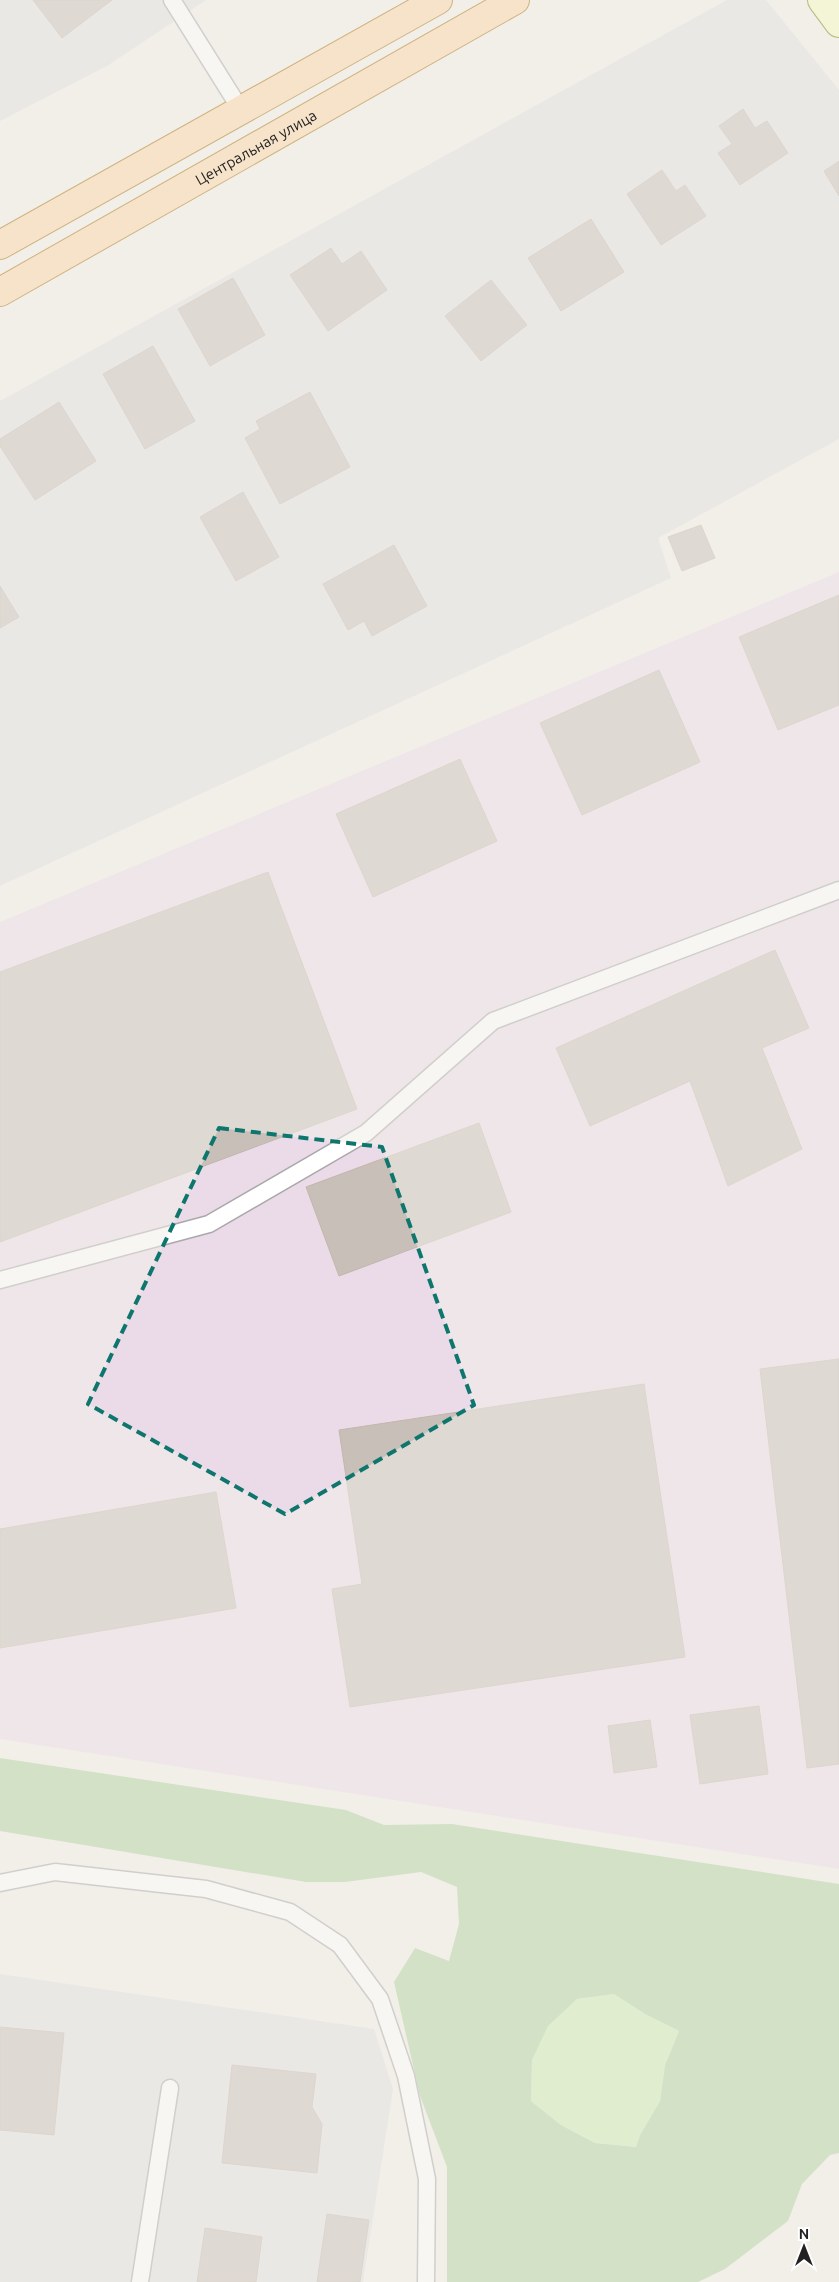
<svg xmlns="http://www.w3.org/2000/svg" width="839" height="2282" font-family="Ubuntu,sans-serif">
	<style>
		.residential { fill: #e0dfdf }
		.industrial { fill: #ebdbe8 }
		.grass { fill: #cdebb0 }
		.forest { fill: #add19e; fill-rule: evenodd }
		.building { fill: #c7bfb8; stroke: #c4b6ab }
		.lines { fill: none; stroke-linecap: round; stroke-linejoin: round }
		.lane-casing { stroke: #a9a9a9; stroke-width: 19 }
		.secondary-casing { stroke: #707d05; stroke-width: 30 }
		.primary-casing { stroke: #a06b00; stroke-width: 30 }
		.lane { stroke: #fff; stroke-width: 16 }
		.secondary { stroke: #f7fabf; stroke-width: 28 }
		.primary { stroke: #fcd6a4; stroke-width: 28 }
		.marked { fill: none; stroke: #0f766e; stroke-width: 4; stroke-dasharray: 10 6; stroke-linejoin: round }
		.labels { text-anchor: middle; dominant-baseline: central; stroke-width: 5; stroke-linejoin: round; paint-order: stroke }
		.street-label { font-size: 15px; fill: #222; stroke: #fff }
	</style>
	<rect width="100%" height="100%" fill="#f2efe9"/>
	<g class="residential">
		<polygon points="0,0 206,0 107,66 0,121"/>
		<polygon points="727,0 766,0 839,90 839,439 658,538 671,578 0,886 0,401"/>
		<polygon points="0,1974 374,2029 393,2089 363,2282 0,2282"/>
	</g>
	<polygon class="industrial" points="839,572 839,1869 0,1739 0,922"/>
	<polygon class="grass" points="614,1994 645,2014 679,2031 665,2065 660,2101 640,2135 636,2147 595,2143 561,2125 531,2101 532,2060 547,2026 577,1999"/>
	<path class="forest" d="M0,1758l346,52 38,15 68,-1 387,60v269l-9,2 -28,29 -14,37 -63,48 -27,13h-251v-115l-27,-71 -26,-114 21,-34 34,13 10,-37 -2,-37 -36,-15 -76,10h-39l-306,-51zM614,1994l31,20 34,17 -14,34 -5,36 -20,34 -4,12 -41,-4 -34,-18 -30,-24 1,-41 16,-34 29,-27z"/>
	<g class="building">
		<polygon points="33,0 112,0 62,38"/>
		<polygon points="743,109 755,128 767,121 788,153 740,185 718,153 732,144 719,126"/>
		<polygon points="839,161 839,196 824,171"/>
		<polygon points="662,170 676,191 685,185 706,216 661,245 627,194"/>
		<polygon points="591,219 624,272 561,311 528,258"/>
		<polygon points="331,248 342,264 361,251 387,290 328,331 290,275"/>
		<polygon points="233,278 265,335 210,366 178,309"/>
		<polygon points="491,280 527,325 481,361 445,316"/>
		<polygon points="153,346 195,421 145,449 103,374"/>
		<polygon points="310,392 350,467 280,504 245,438 260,429 256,421"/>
		<polygon points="59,402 96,461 35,500 0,446 0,439"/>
		<polygon points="243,492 279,557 236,581 200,517"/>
		<polygon points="701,525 715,558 682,571 668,537"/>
		<polygon points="394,545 427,606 372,636 364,621 348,630 323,584"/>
		<polygon points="0,586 19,617 0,628"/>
		<polygon points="839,595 839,705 778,730 739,637"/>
		<polygon points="659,670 700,762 582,815 540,723"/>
		<polygon points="460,759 497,841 373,897 336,814"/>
		<polygon points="268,872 357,1109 0,1242 0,972"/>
		<polygon points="775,950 809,1028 762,1048 802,1149 728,1186 690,1081 590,1126 556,1048"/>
		<polygon points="479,1123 511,1212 339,1276 306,1187"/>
		<polygon points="839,1359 839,1764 807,1768 760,1369"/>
		<polygon points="644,1384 685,1657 350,1707 332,1589 362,1584 339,1430"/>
		<polygon points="216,1492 236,1608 0,1648 0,1529"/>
		<polygon points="759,1706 768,1774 700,1784 690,1715"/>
		<polygon points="650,1720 657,1767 614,1773 608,1726"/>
		<polygon points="0,2027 64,2033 54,2135 0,2130"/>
		<polygon points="232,2065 316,2074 312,2107 322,2124 317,2173 222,2163"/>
		<polygon points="327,2214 369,2220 360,2282 317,2282"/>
		<polygon points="205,2228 262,2237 256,2282 197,2282"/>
	</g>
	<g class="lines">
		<defs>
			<g id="lane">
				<polyline points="172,0 241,110"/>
				<polyline points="0,1280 209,1224 366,1133 493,1021 839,890"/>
				<polyline points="0,1883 55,1872 206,1889 290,1912 340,1945 380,1999 406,2076 427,2179 426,2282"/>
				<polyline points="140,2282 170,2088"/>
			</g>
			<polyline id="secondary" points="822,0 839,23"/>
			<g id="primary">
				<polyline points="0,245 438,0"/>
				<path id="s1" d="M0,292l515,-292"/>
			</g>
		</defs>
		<use href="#lane" class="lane-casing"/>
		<use href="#secondary" class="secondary-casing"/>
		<use href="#primary" class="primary-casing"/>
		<use href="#lane" class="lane"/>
		<use href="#secondary" class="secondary"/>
		<use href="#primary" class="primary"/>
	</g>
	<path d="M0 0H839V2282H0ZM219,1128l163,19 92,258 -189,109 -197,-110z" fill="#f2efe9" fill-opacity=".55" fill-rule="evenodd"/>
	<path class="marked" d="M219,1128l163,19 92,258 -189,109 -197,-110z"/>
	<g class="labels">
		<g class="street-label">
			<text stroke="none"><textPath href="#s1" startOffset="294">Центральная улица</textPath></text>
		</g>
	</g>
	<g transform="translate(804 2247)" stroke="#ffffff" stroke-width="4" paint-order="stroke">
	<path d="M0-4L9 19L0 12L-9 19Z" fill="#222222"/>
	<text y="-8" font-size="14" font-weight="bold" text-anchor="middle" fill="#222222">N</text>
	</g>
</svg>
